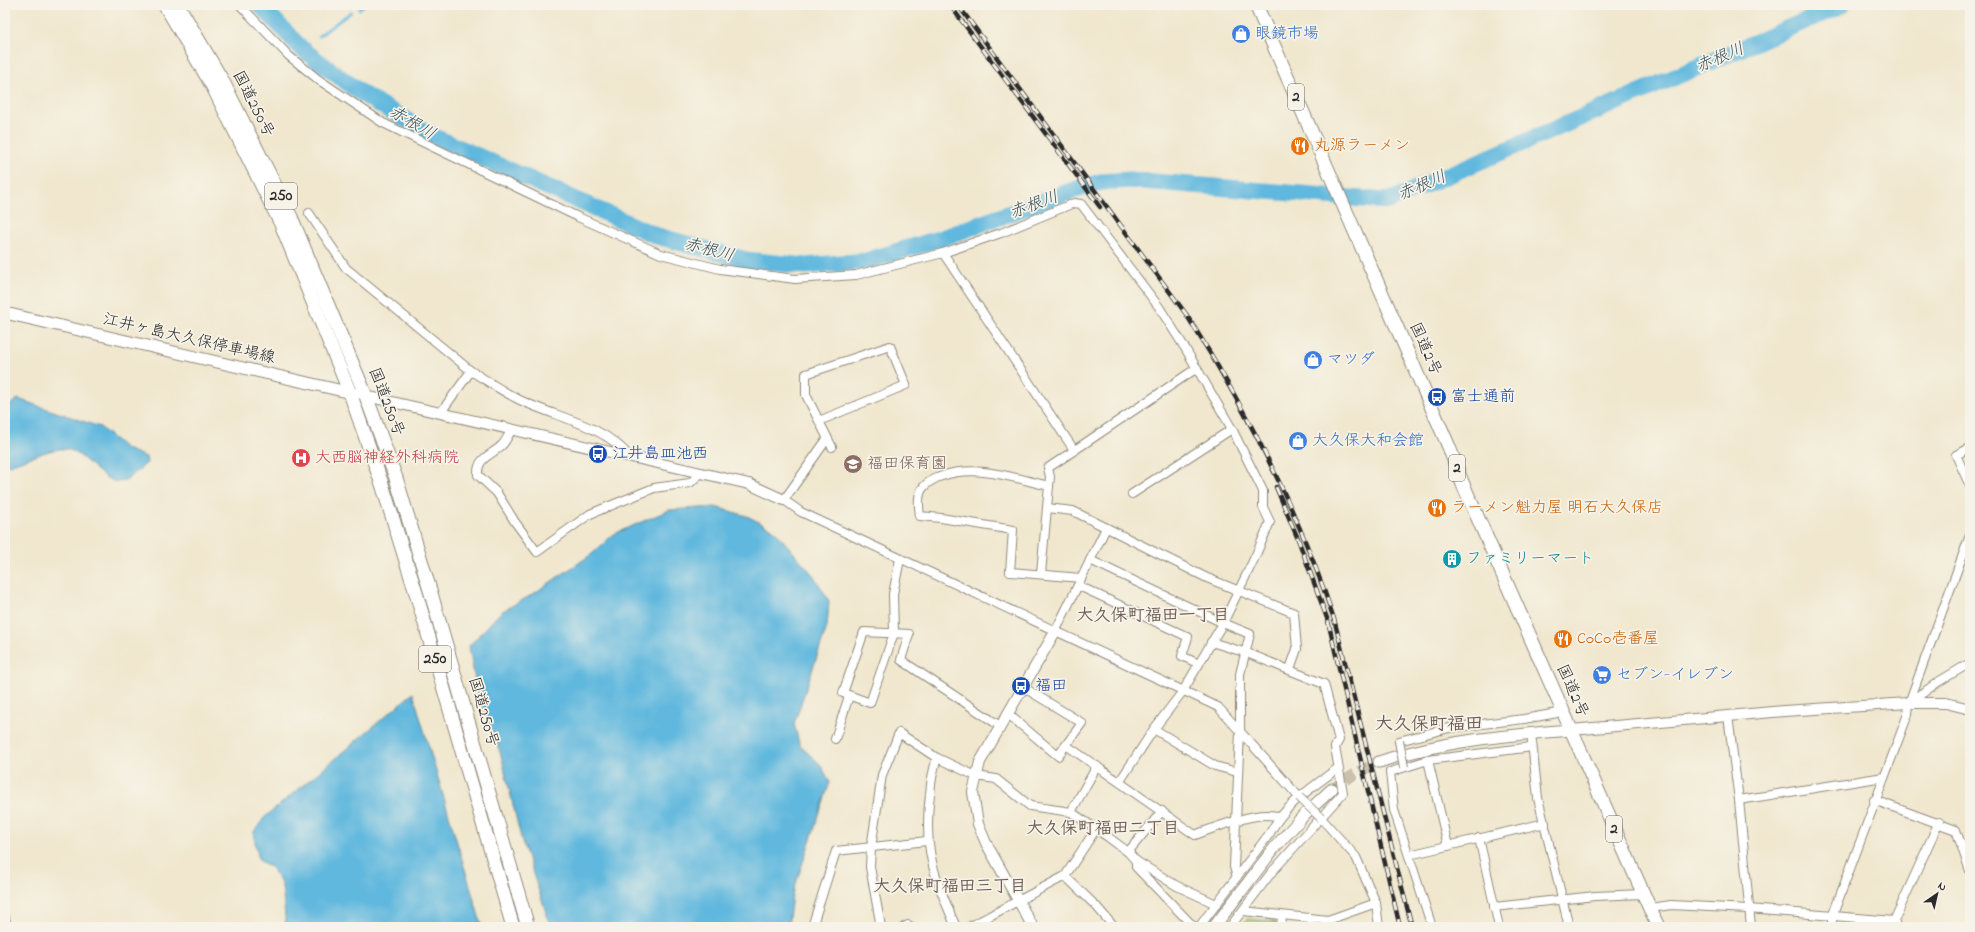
<svg xmlns="http://www.w3.org/2000/svg" width="1975" height="932" font-family="'Indie Flower','Klee One',sans-serif">
	<style>
		.green { fill: #acc76d; stroke: #6c794c }
		.water { fill: #61b8de; stroke: #467284 }
		.lines { fill: none; stroke-linecap: round; stroke-linejoin: round }
		.stream { stroke: #61b8de; stroke-width: 3 }
		.river { stroke: #61b8de; stroke-width: 17 }
		.secondary-tunnel { stroke: #c9c1ad; stroke-width: 11; stroke-dasharray: 11 5.5; stroke-linecap: butt }
		.minor-casing { stroke: #8e897c; stroke-width: 10 }
		.tertiary-casing { stroke: #8e897c; stroke-width: 12 }
		.secondary-casing { stroke: #8e897c; stroke-width: 13 }
		.trunk-casing { stroke: #8e897c; stroke-width: 15 }
		.minor { stroke: #fff; stroke-width: 8 }
		.tertiary { stroke: #fff; stroke-width: 10 }
		.secondary { stroke: #fff; stroke-width: 11 }
		.trunk { stroke: #fff; stroke-width: 13 }
		.rail-casing { stroke: #2b2b2b; stroke-width: 4.5 }
		.rail { stroke: #f7f3e8; stroke-width: 3; stroke-dasharray: 9; stroke-linecap: butt }
		.minor-bridge-casing { stroke: #8e897c; stroke-width: 10; stroke-linecap: butt }
		.minor-bridge { stroke: #fff; stroke-width: 8 }
		.labels { text-anchor: middle; dominant-baseline: central; stroke-width: 3.5; stroke-linejoin: round; paint-order: stroke }
		.shield { fill: #f7f3e8; stroke: #686764; stroke-width: 1 }
		.shield-label { font-size: 15px; font-weight: bold; fill: #2b2b2b }
		.shop-label { font-size: 16px; fill: #366cbe; stroke: #f7f3e8; text-anchor: start }
		.street-label { font-size: 16px; fill: #2b2b2b; stroke: #f7f3e8 }
		.food-label { font-size: 16px; fill: #c56008; stroke: #f7f3e8; text-anchor: start }
		.transit-label { font-size: 16px; fill: #164399; stroke: #f7f3e8; text-anchor: start }
		.health-label { font-size: 16px; fill: #be3a42; stroke: #f7f3e8; text-anchor: start }
		.education-label { font-size: 16px; fill: #785e54; stroke: #f7f3e8; text-anchor: start }
		.culture-label { font-size: 16px; fill: #0d838f; stroke: #f7f3e8; text-anchor: start }
		.water-label { font-size: 17px; font-style: italic; fill: #3b5561; stroke: #f7f3e8 }
		.neighbourhood-label { font-size: 17px; font-weight: bold; fill: #6c5c55; stroke: #f7f3e8 }
		.quarter-label { font-size: 18px; font-weight: bold; fill: #6c5c55; stroke: #f7f3e8 }
	</style>
	<rect width="100%" height="100%" fill="#f7f3e8"/>
	<filter id="ink" filterUnits="userSpaceOnUse"><feTurbulence type="fractalNoise" baseFrequency=".025" numOctaves="2"/><feDisplacementMap in="SourceGraphic" scale="8" xChannelSelector="R" yChannelSelector="G"/><feConvolveMatrix kernelMatrix="1 2 1 2 8 2 1 2 1" color-interpolation-filters="sRGB"/></filter>
	<filter id="wash" filterUnits="userSpaceOnUse"><feTurbulence type="fractalNoise" baseFrequency=".012" numOctaves="4" result="noise"/><feDisplacementMap in="SourceGraphic" scale="16" xChannelSelector="R" yChannelSelector="G"/><feGaussianBlur stdDeviation="0.9" result="paint"/><feColorMatrix in="noise" values="0 0 0 0 0 0 0 0 0 0 0 0 0 0 0 0 0 1.4 0 .05"/><feComposite in="paint" operator="in"/></filter>
	<g filter="url(#wash)">
		<rect width="100%" height="100%" fill="#f0e7ce"/>
		<polygon class="green" points="1247,919 1274,921 1277,927 1241,927"/>
		<g class="water">
			<path d="M18,399l82,28 26,22 20,8 1,6c-7,5 -16,15 -24,18 -17,7 -38,-29 -57,-32 -15,-2 -44,13 -61,17v-59l3,-1z"/>
			<polygon points="715,507 747,516 774,530 814,576 829,601 827,627 794,724 800,746 820,764 830,782 792,895 788,927 551,927 521,838 501,755 476,686 469,646 501,612 533,594 592,554 614,534 669,510"/>
			<polygon points="413,693 482,927 286,927 282,885 272,868 259,860 253,833 264,818"/>
		</g>
		<g class="lines">
			<g class="stream">
				<polyline points="359,9 364,5"/>
				<polyline points="319,36 351,12"/>
				<polyline points="302,49 309,44"/>
			</g>
			<polyline class="river" points="260,5 302,49 364,95 435,137 657,236 746,260 806,266 866,261 942,238 1071,191 1101,182 1130,180 1388,201 1842,5"/>
		</g>
	</g>
	<g filter="url(#ink)">
		<g class="lines">
			<polyline class="secondary-tunnel" points="1332,789 1358,772 1379,762"/>
			<defs>
				<g id="minor">
					<polyline points="240,5 289,56 319,80 383,123 578,217 661,254 720,269 795,279 856,275 943,253"/>
					<polyline points="309,213 346,268 471,371 441,412"/>
					<path d="M471,371c15,9 29,19 45,27 36,19 86,25 113,58"/>
					<polyline points="819,421 906,385 890,346 806,374 806,395 832,447"/>
					<path d="M512,429c-3,5 -6,12 -10,16 -11,11 -25,12 -24,30l19,18 18,29 22,30 53,-38 64,-26 36,-5 11,-10"/>
					<polyline points="827,439 784,500 801,512 1218,707 1299,797"/>
					<polyline points="1970,448 1956,455 1970,486"/>
					<polyline points="1074,450 943,253 1001,233 1074,203 1081,204 1159,307 1185,348 1232,429 1263,491 1263,507 1270,522 1255,557 1223,623 1183,691 1154,729 1120,781"/>
					<polyline points="1049,486 1050,477 1048,468 1197,368"/>
					<polyline points="1132,494 1232,429"/>
					<polyline points="1047,508 1073,511 1207,578 1294,613 1297,649 1290,669"/>
					<path d="M900,559l-7,35 1,39 -24,70 -27,-10 21,-61c15,1 30,1 45,2l-8,26 99,66"/>
					<polyline points="1090,560 1223,623 1250,634 1240,674 1240,731 1234,867 1237,877"/>
					<path d="M1041,574l8,-88c-35,-8 -72,-22 -107,-10 -7,2 -16,7 -20,13 -5,8 -3,19 -2,27l21,2 72,12 -3,42 71,6"/>
					<polyline points="1079,586 1188,637 1182,656 1199,664"/>
					<polyline points="1055,632 1106,528"/>
					<polyline points="1211,642 1247,653 1324,684 1339,740 1335,747 1343,793 1271,873 1230,927"/>
					<polyline points="1909,703 1938,682 1970,663"/>
					<polyline points="1008,714 1058,756 1082,723 1023,687"/>
					<polyline points="1728,716 1739,800 1751,927"/>
					<polyline points="1154,729 1215,766 1237,772"/>
					<polyline points="1531,733 1538,798 1569,927"/>
					<polyline points="835,739 849,696"/>
					<polyline points="1399,741 1449,728 1524,719 1563,712"/>
					<path d="M1066,745l129,90c18,-7 67,-26 83,-18"/>
					<path d="M937,758c-4,12 -6,23 -7,36 -7,55 4,83 26,133"/>
					<polyline points="1428,760 1448,846"/>
					<polyline points="1739,800 1884,777"/>
					<polyline points="1874,800 1956,830 1970,871"/>
					<polyline points="1071,812 1097,766"/>
					<polyline points="1321,818 1356,857 1376,903 1379,927"/>
					<polyline points="1479,838 1499,927"/>
					<polyline points="1128,852 1162,811"/>
					<polyline points="1409,855 1545,823"/>
					<polyline points="1136,861 1136,867 1194,927"/>
					<polyline points="1065,876 1097,907 1114,927"/>
					<polyline points="1494,907 1595,896 1643,894"/>
					<polyline points="1651,908 1671,905 1748,909 1894,921 1896,927"/>
					<polyline points="1243,911 1328,920 1376,903"/>
					<polyline points="5,918 7,927"/>
					<polyline points="1894,921 1939,822"/>
					<polyline points="812,927 836,851 927,841"/>
					<polyline points="881,927 870,867 871,848 882,775 899,733 937,758 976,776 996,779 1030,806 1071,812 1108,837 1128,852 1136,861 1177,886 1216,904"/>
					<polyline points="904,927 908,925 912,927"/>
					<polyline points="969,927 1065,876 1096,829"/>
					<path d="M1199,927l71,-94c15,-29 43,-46 68,-65"/>
					<polyline points="1281,927 1282,916"/>
					<polyline points="1432,927 1394,810 1390,772 1428,760 1532,747"/>
					<polyline points="1832,927 1832,917 1908,714 1909,703 1970,535"/>
				</g>
				<g id="tertiary">
					<polyline points="366,396 749,484 784,500"/>
					<polyline points="1571,730 1784,711 1909,703 1946,703 1970,709"/>
					<polyline points="1033,927 986,843 978,824 973,792 980,762 1055,632"/>
				</g>
				<g id="secondary">
					<polyline points="5,313 356,394"/>
					<path d="M1379,762c61,-21 128,-27 192,-32"/>
					<polyline points="1214,927 1275,847 1305,814 1332,789"/>
				</g>
				<g id="trunk">
					<polyline points="165,5 213,87 281,224 350,393 382,484 416,593 513,927"/>
					<polyline points="178,5 222,80 291,217 366,396 396,478 430,590 528,927"/>
					<polyline points="1256,5 1449,447 1462,482 1658,927"/>
				</g>
			</defs>
			<use href="#minor" class="minor-casing"/>
			<use href="#tertiary" class="tertiary-casing"/>
			<use href="#secondary" class="secondary-casing"/>
			<use href="#trunk" class="trunk-casing"/>
			<use href="#minor" class="minor"/>
			<use href="#tertiary" class="tertiary"/>
			<use href="#secondary" class="secondary"/>
			<use href="#trunk" class="trunk"/>
			<defs>
				<g id="rail">
					<polyline points="950,5 1100,207"/>
					<path d="M958,5l228,309c61,96 112,196 148,305l78,308"/>
					<polyline points="1276,487 1298,539 1328,621 1400,927"/>
				</g>
			</defs>
			<use href="#rail" class="rail-casing"/>
			<use href="#rail" class="rail"/>
			<defs>
				<g id="minor-bridge">
					<polyline points="1399,741 1404,767"/>
					<polyline points="1299,797 1321,818"/>
				</g>
			</defs>
			<use href="#minor-bridge" class="minor-bridge-casing"/>
			<use href="#minor-bridge" class="minor-bridge"/>
		</g>
	</g>
	<defs>
		<symbol id="shop-disc" viewBox="-11 -11 22 22"><circle r="9.5" fill="#3f7fe0" stroke="#f7f3e8"/><path d="M-5-2.5h2.3a2.7 3.5 0 0 1 5.4 0H5L5.5 6h-11ZM-1.5-2.5h3a1.5 2.3 0 0 0-3 0Z" fill="#fff"/></symbol>
		<symbol id="restaurant-disc" viewBox="-11 -11 22 22"><circle r="9.5" fill="#e8710a" stroke="#f7f3e8"/><path d="M-5-6h1v4h1v-4h1v4h1v-4h1v5L-1.5 .5V6h-2V.5L-5-1ZM5-6V6H3V1.5H1.5Q1.5-4 5-6Z" fill="#fff"/></symbol>
		<symbol id="bus-disc" viewBox="-11 -11 22 22"><circle r="9.5" fill="#1a4fb4" stroke="#f7f3e8"/><path d="M-5-6H5V4H4V6H2V4H-2V6H-4V4H-5ZM-3.5-4V0h7V-4ZM-3.5 1.2v1.5H-2V1.2ZM2 1.2v1.5H3.5V1.2Z" fill="#fff"/></symbol>
		<symbol id="hospital-disc" viewBox="-11 -11 22 22"><circle r="9.5" fill="#e0444e" stroke="#f7f3e8"/><path d="M-5-5h3v3.5h4V-5h3V5h-3V1.5h-4V5h-3Z" fill="#fff"/></symbol>
		<symbol id="school-disc" viewBox="-11 -11 22 22"><circle r="9.5" fill="#8d6e63" stroke="#f7f3e8"/><path d="M0-5L7-2L0 1L-7-2ZM-4 1L0 2.5L4 1V4Q0 6-4 4Z" fill="#fff"/></symbol>
		<symbol id="building-disc" viewBox="-11 -11 22 22"><circle r="9.5" fill="#0f9aa8" stroke="#f7f3e8"/><path d="M-4-6H4V6H1V3H-1V6H-4ZM-2.5-4.3h1.7v1.8h-1.7ZM.8-4.3h1.7v1.8H.8ZM-2.5-1h1.7V.8h-1.7ZM.8-1h1.7V.8H.8Z" fill="#fff"/></symbol>
		<symbol id="supermarket-disc" viewBox="-11 -11 22 22"><circle r="9.5" fill="#3f7fe0" stroke="#f7f3e8"/><path d="M-6-5.5h2.5l.6 2H6L4.5 2H-2.5L-4.4-4H-6ZM-1.5 3.2a1.3 1.3 0 1 0 .1 0ZM3 3.2a1.3 1.3 0 1 0 .1 0Z" fill="#fff"/></symbol>
	</defs>
	<g fill-rule="evenodd">
		<use href="#shop-disc" x="1230" y="23" width="22" height="22"/>
		<use href="#restaurant-disc" x="1289" y="135" width="22" height="22"/>
		<use href="#shop-disc" x="1302" y="349" width="22" height="22"/>
		<use href="#bus-disc" x="1426" y="386" width="22" height="22"/>
		<use href="#shop-disc" x="1287" y="430" width="22" height="22"/>
		<use href="#bus-disc" x="587" y="443" width="22" height="22"/>
		<use href="#hospital-disc" x="290" y="447" width="22" height="22"/>
		<use href="#school-disc" x="842" y="453" width="22" height="22"/>
		<use href="#restaurant-disc" x="1426" y="497" width="22" height="22"/>
		<use href="#building-disc" x="1441" y="548" width="22" height="22"/>
		<use href="#restaurant-disc" x="1552" y="628" width="22" height="22"/>
		<use href="#supermarket-disc" x="1591" y="664" width="22" height="22"/>
		<use href="#bus-disc" x="1010" y="675" width="22" height="22"/>
	</g>
	<g class="labels">
		<g class="shield">
			<rect x="1288" y="84" width="16" height="26" rx="3"/>
			<rect x="265" y="183" width="32" height="26" rx="3"/>
			<rect x="1449" y="455" width="16" height="26" rx="3"/>
			<rect x="419" y="646" width="32" height="26" rx="3"/>
			<rect x="1606" y="816" width="16" height="26" rx="3"/>
		</g>
		<g class="shield-label">
			<text x="1296" y="97">2</text>
			<text x="281" y="196">250</text>
			<text x="1457" y="468">2</text>
			<text x="435" y="659">250</text>
			<text x="1614" y="829">2</text>
		</g>
		<g class="shop-label">
			<text x="1255" y="34">眼鏡市場</text>
			<text x="1327" y="360">マツダ</text>
			<text x="1312" y="441">大久保大和会館</text>
			<text x="1616" y="675">セブン-イレブン</text>
		</g>
		<g class="street-label">
			<text transform="translate(253 104) rotate(63)">国道250号</text>
			<text transform="translate(189 339) rotate(13)">江井ヶ島大久保停車場線</text>
			<text transform="translate(1425 349) rotate(66)">国道2号</text>
			<text transform="translate(386 402) rotate(69)">国道250号</text>
			<text transform="translate(1572 691) rotate(66)">国道2号</text>
			<text transform="translate(483 712) rotate(74)">国道250号</text>
		</g>
		<g class="food-label">
			<text x="1314" y="146">丸源ラーメン</text>
			<text x="1451" y="508">ラーメン魁力屋 明石大久保店</text>
			<text x="1577" y="639">CoCo壱番屋</text>
		</g>
		<g class="transit-label">
			<text x="1451" y="397">富士通前</text>
			<text x="612" y="454">江井島皿池西</text>
			<text x="1035" y="686">福田</text>
		</g>
		<g class="health-label">
			<text x="315" y="458">大西脳神経外科病院</text>
		</g>
		<g class="education-label">
			<text x="867" y="464">福田保育園</text>
		</g>
		<g class="culture-label">
			<text x="1466" y="559">ファミリーマート</text>
		</g>
		<g class="water-label">
			<text transform="translate(1720 58) rotate(-23)">赤根川</text>
			<text transform="translate(412 123) rotate(30)">赤根川</text>
			<text transform="translate(1422 186) rotate(-23)">赤根川</text>
			<text transform="translate(1034 205) rotate(-20)">赤根川</text>
			<text transform="translate(709 250) rotate(15)">赤根川</text>
		</g>
		<g class="neighbourhood-label">
			<text x="1153" y="615">大久保町福田一丁目</text>
			<text x="1103" y="828">大久保町福田二丁目</text>
			<text x="950" y="886">大久保町福田三丁目</text>
		</g>
		<g class="quarter-label">
			<text x="1429" y="725">大久保町福田</text>
		</g>
	</g>
	<rect width="1975" height="932" fill="none" stroke="#f7f3e8" stroke-width="20"/>
	<g transform="translate(1937 894) rotate(34)" stroke="#f7f3e8" stroke-width="3" paint-order="stroke">
	<path d="M0-3L7 15L0 10L-7 15Z" fill="#2b2b2b"/>
	<text y="-6" font-size="11" font-weight="bold" text-anchor="middle" fill="#2b2b2b">N</text>
	</g>
</svg>
